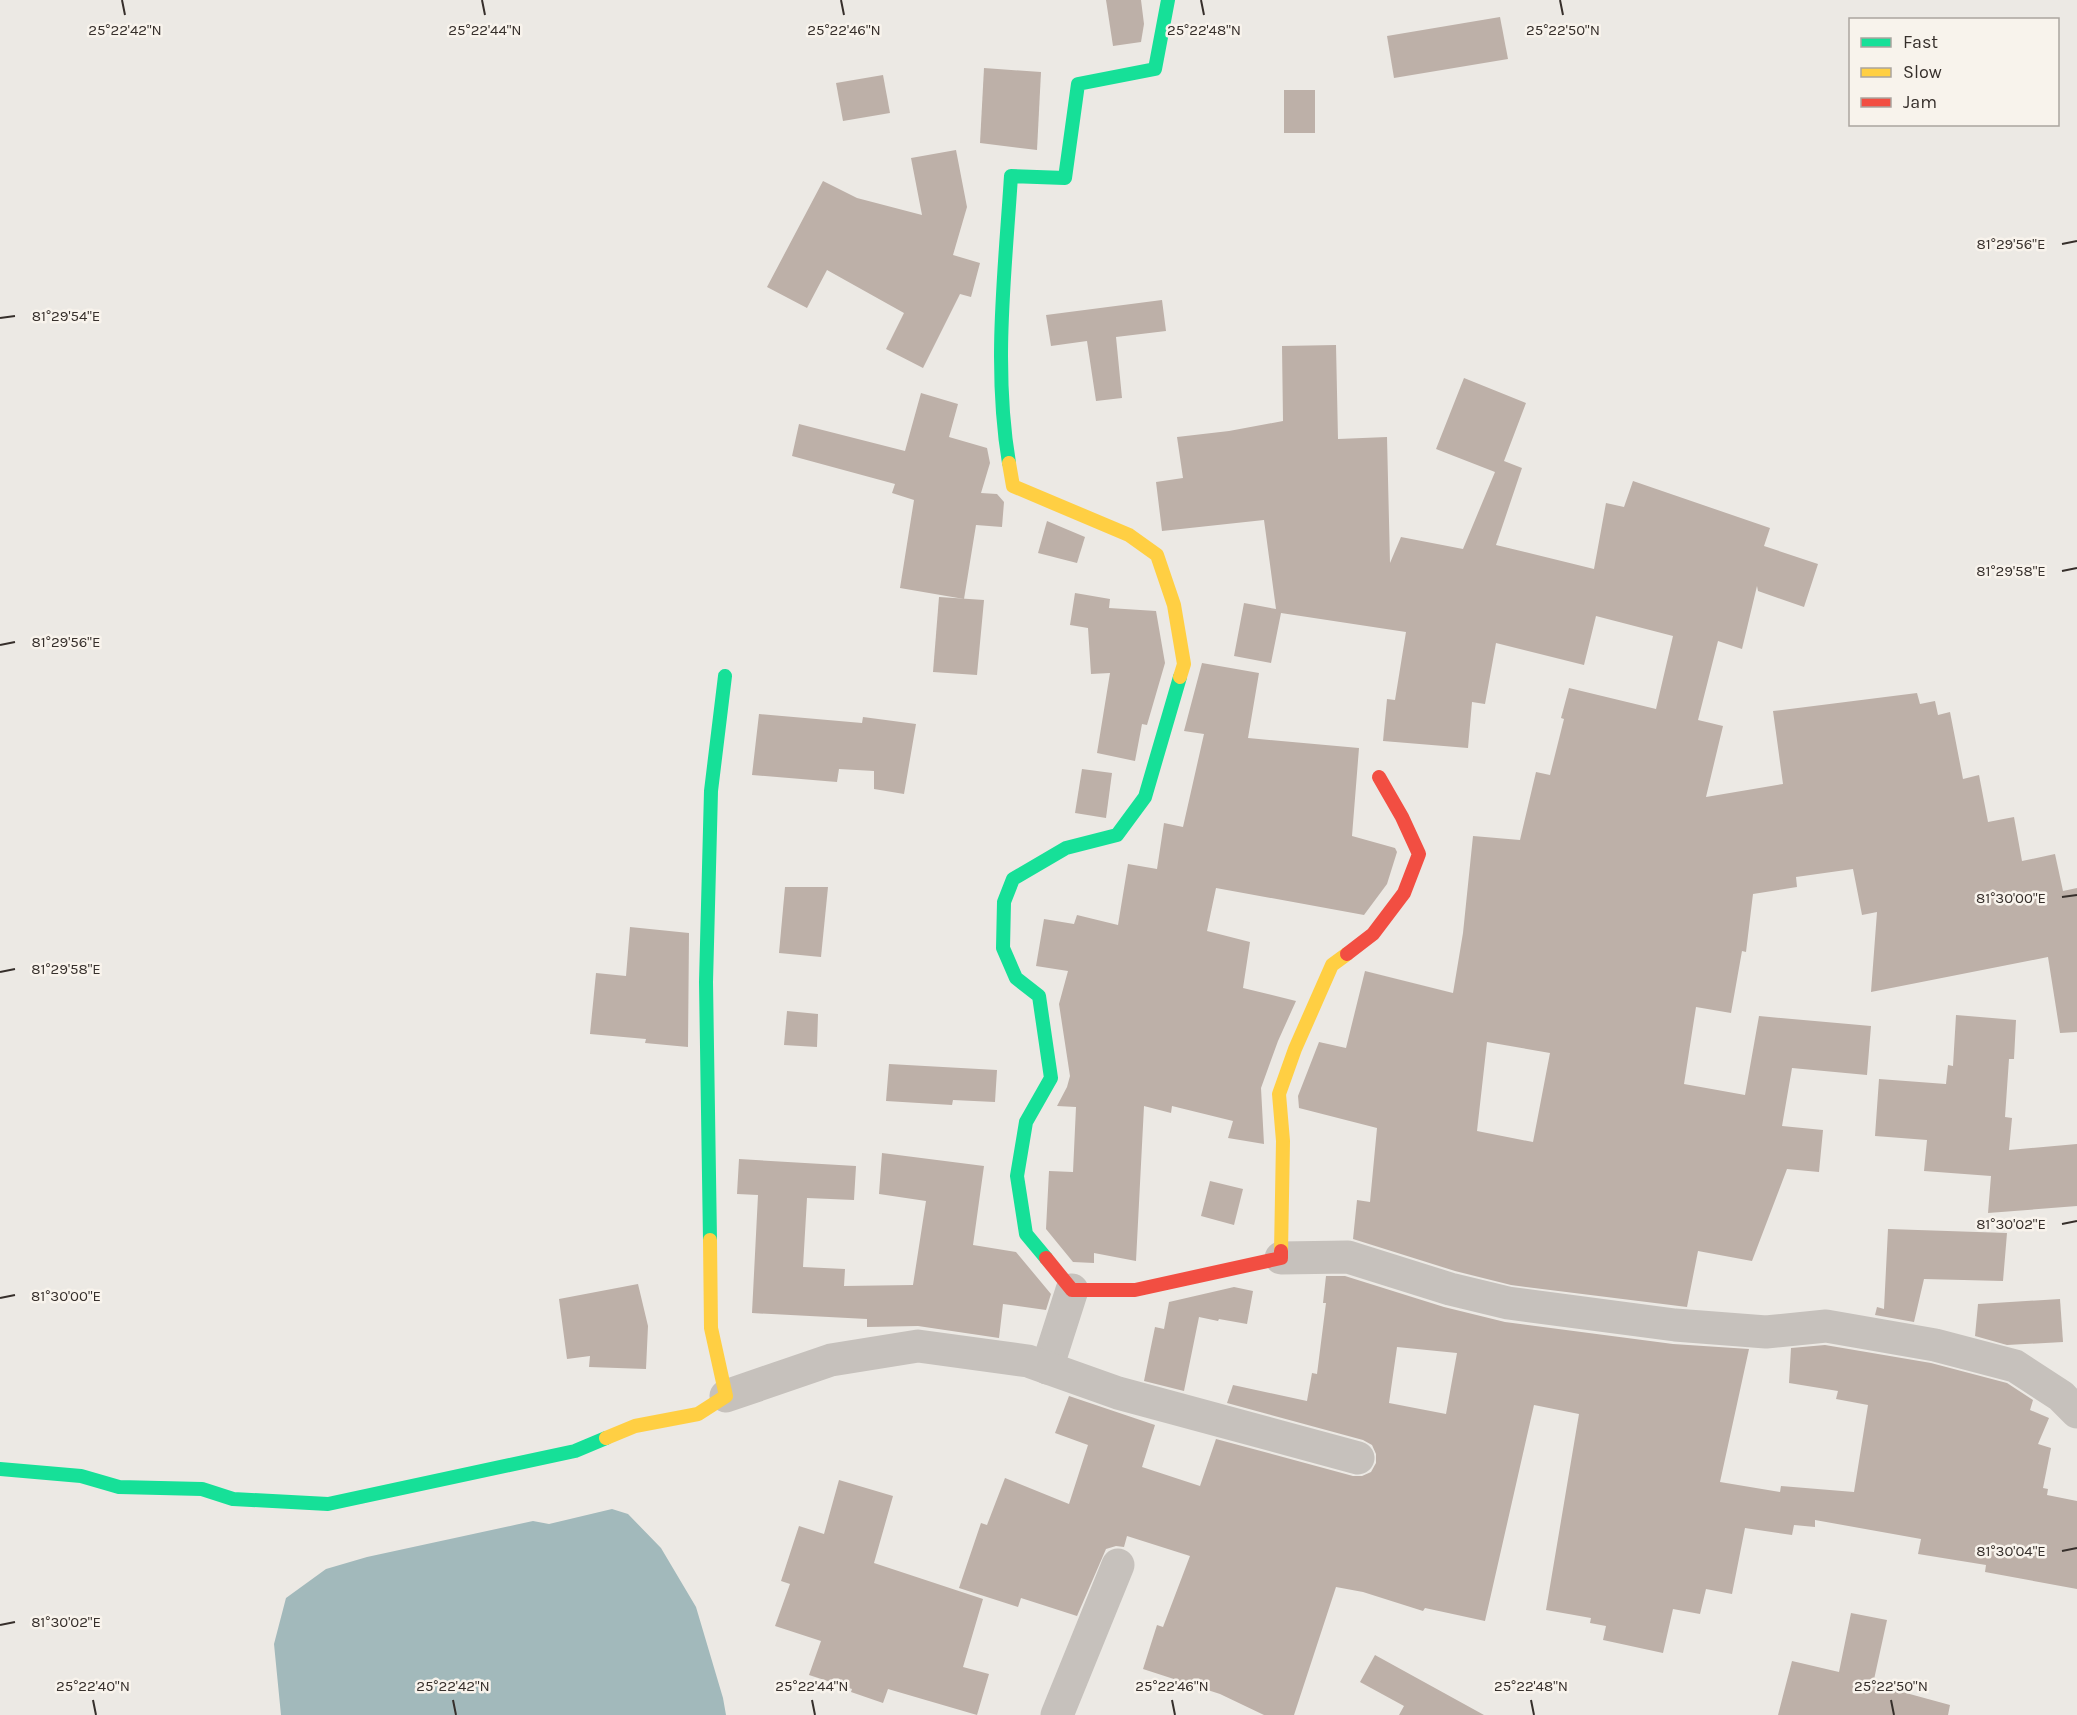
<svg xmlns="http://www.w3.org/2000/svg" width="2077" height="1715" font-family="Karla,sans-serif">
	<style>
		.water { fill: #a2b9bb }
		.building { fill: #bdb0a8; fill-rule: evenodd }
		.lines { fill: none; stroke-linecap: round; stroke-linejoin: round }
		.street { stroke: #c6c1bc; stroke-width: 33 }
		.fast { stroke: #16e098; stroke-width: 14 }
		.slow { stroke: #ffcf43; stroke-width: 14 }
		.jam { stroke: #f24e42; stroke-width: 14 }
		.ticks { fill: none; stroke: #362f2b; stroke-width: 2 }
		.ticks-label { font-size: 15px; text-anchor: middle; fill: #362f2b; stroke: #f8f3ec; stroke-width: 5; stroke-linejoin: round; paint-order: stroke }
	</style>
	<rect width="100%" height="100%" fill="#ece9e4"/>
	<polygon class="water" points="612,1509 628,1514 661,1548 696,1607 723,1698 726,1715 281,1715 274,1644 286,1598 326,1569 367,1557 533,1521 549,1524"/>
	<g class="building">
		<polygon points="1106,0 1141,0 1144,24 1141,42 1113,46"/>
		<polygon points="1500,17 1508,59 1394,78 1387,36"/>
		<polygon points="984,68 1041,72 1037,150 980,143"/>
		<polygon points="883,75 890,113 843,121 836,83"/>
		<rect x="1284" y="90" width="31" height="43"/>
		<polygon points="956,150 967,207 953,255 980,263 971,297 960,294 923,368 886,349 904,313 827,270 807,308 767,287 823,181 857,198 922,215 911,158"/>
		<polygon points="1162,300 1166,331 1116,337 1122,398 1096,401 1087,341 1051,346 1046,315"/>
		<path d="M1336,345l2,94 49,-2 3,126 11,-26 62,12 32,-77 -59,-23 28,-71 62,25 -22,58 18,7 -26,77 98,24 12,-66 18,4 9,-26 137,47 -6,18 54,18 -14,43 -46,-16 -1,-5 -15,63 -24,-8 -20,79 25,6 -17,71 77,-13 -10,-73 144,-18 3,11 15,-3 3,14 12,-3 13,67 16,-4 9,47 26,-5 8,44 33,-7 8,37 14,-3v144l-17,1 -12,-76 -177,35 6,-80 -15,3 -9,-46 -57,8 1,10 -44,7 -7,58 -4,-1 -11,62 -35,-6 -12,77 61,11 14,-79 112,10 -4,49 -75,-7 -10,58 41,4 -4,42 -32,-3 -35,92 -54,-10 -11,56 -176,-22 -56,-14 -102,-32 4,-39 13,2 7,-74 -78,-20 -1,-12 21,-54 27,6 19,-77 88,22 10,-60 10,-97 47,4 16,-68 14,3 14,-56 -3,-1 8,-30 87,21 17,-73 -77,-20 -12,49 -88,-22 -11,61 -13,-2 -4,46 -85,-7 4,-42 8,1 11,-68 -125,-19 -10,50 -37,-7 10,-53 32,6 -12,-89 -102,11 -6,-49 27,-4 -6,-41 52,-6 54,-10 -1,-75zM1487,1042l63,11 -17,89 -56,-11z"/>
		<polygon points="921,393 958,404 949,437 987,448 990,463 981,493 997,494 1004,502 1002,527 976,525 964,599 900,588 914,500 892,493 895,484 792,456 799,424 905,451"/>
		<polygon points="1047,521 1085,537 1077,563 1038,553"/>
		<polygon points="1075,593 1110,599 1109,608 1156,611 1165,663 1147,725 1142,724 1135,761 1097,753 1110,673 1091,674 1088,628 1070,625"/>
		<polygon points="939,597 984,600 977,675 933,672"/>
		<polygon points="1202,663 1259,673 1248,738 1359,748 1352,836 1395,848 1397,852 1387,884 1364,915 1216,888 1207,931 1250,942 1243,988 1296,1001 1278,1041 1261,1088 1264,1144 1228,1138 1233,1121 1172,1106 1171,1113 1144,1106 1136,1261 1094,1253 1094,1263 1073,1262 1046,1229 1049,1171 1073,1172 1076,1107 1057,1106 1067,1087 1070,1076 1059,1004 1068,971 1036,966 1044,919 1074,924 1077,915 1118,925 1128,864 1157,869 1164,823 1183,827 1204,734 1184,731"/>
		<polygon points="759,714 862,723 863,717 916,724 904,794 874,789 874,771 839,769 837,782 752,775"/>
		<polygon points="1082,769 1112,773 1106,818 1075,813"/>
		<polygon points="785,887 828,887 821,957 779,953"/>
		<polygon points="630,927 689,933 688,1047 645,1043 646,1039 590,1034 596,973 626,976"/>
		<polygon points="787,1011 818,1014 817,1047 784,1045"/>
		<polygon points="1956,1015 2016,1020 2014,1059 2009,1059 2005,1117 2012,1118 2009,1150 2077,1144 2077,1206 1988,1213 1991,1176 1924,1171 1927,1140 1875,1136 1879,1079 1946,1084 1948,1065 1953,1066"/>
		<polygon points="889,1064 997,1070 995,1102 953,1100 952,1105 886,1101"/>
		<polygon points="882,1153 984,1166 973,1245 1016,1252 1051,1294 1046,1310 1003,1304 999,1338 918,1326 867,1327 867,1319 752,1313 758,1195 737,1194 739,1159 856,1166 854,1200 807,1198 803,1267 845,1269 844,1286 913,1285 926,1201 879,1194"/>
		<polygon points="1210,1181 1243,1189 1234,1225 1201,1216"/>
		<polygon points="1888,1229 2007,1233 2003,1281 1924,1279 1914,1322 1875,1315 1877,1307 1884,1309"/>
		<path d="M1326,1276h19l99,31 61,15 168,22 76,5 -29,133 60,10 1,-6 73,6 14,-87 -32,-6 2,-8 -49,-8 2,-35 34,-3 106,18 76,20 26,17 -3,10 19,8 -11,26 13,4 -8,40 5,1 -1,6 30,6v88l-92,-17 1,-7 -68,-11 3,-15 -106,-19v7l-21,-2 -2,10 -47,-7 -13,66 -26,-5 -6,25 -27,-5 -10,44 -60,-13 3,-14 -16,-3 1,-5 -45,-8 33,-196 -45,-9 -49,216 -60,-13 -2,3 -60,-19 -27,-5 -42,128h-30l-44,-21 -77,-25 14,-44 6,2 27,-71 -63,-20 -3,11 -8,-1 -10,3 -29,67 -56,-18 -3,9 -59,-19 22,-65 6,2 18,-47 64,26 19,-59 -33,-12 14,-37 86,29 -13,42 58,19 16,-47 137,37h9l9,-4 5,-9v-9l-4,-9 -9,-5 -136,-37 6,-18 74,16 5,-28 5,1 9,-71h-3zM1397,1347l60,6 -11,61 -57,-11z"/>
		<polygon points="638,1284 648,1326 646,1369 589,1367 590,1356 567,1359 559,1299"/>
		<polygon points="1234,1287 1253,1291 1247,1324 1219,1319 1218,1321 1199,1317 1184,1391 1144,1381 1155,1327 1164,1329 1169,1302"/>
		<polygon points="2060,1299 2063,1342 2007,1345 1975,1336 1978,1304"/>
		<polygon points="839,1480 893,1496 874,1563 983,1599 963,1667 989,1674 977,1715 888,1689 883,1703 851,1692 852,1689 809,1675 821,1641 775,1626 790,1584 781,1581 799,1526 824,1534"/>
		<polygon points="1851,1613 1887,1620 1873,1684 1950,1705 1948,1715 1778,1715 1792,1661 1839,1672"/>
		<polygon points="1375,1655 1484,1715 1399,1715 1404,1706 1360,1682"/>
	</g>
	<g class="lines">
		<g class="street">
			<polyline points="1281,1258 1348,1257 1450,1289 1508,1303 1675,1325 1766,1332 1826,1326 1935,1345 2015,1366 2061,1396 2077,1412"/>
			<polyline points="1047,1368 1072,1290"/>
			<polyline points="726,1396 831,1360 918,1346 1028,1361 1118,1393 1358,1458"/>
			<polyline points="1057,1715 1118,1565"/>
		</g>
		<g class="fast">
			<path d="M1009,463c-16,-95 -4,-192 2,-287l54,2 13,-94 77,-15 13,-69"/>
			<polyline points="710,1240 706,982 711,791 725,676"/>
			<polyline points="1046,1258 1026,1234 1017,1176 1026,1122 1051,1078 1039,996 1016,978 1003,948 1004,902 1013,879 1066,848 1117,835 1145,797 1180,677"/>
			<polyline points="0,1469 81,1476 119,1487 202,1489 233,1499 328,1504 575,1451 606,1438"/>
		</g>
		<g class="slow">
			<polyline points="1009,463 1013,486 1129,535 1157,555 1174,605 1184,664 1180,677"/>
			<polyline points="1281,1251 1283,1141 1279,1094 1295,1049 1332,965 1347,954"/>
			<polyline points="606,1438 635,1426 698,1414 726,1396 711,1328 710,1240"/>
		</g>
		<g class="jam">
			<polyline points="1347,954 1373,934 1404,893 1419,854 1402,817 1379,777"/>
			<polyline points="1046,1258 1072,1290 1135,1290 1281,1258 1281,1251"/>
		</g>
	</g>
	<path class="ticks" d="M122,0l3,15M482,0l3,15M841,0l3,15M1201,0l3,15M1560,0l3,15M2062,244l15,-3M0,318l15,-2M2062,571l15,-3M0,645l15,-3M2062,897l15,-2M0,972l15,-3M2062,1224l15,-3M0,1298l15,-3M2062,1551l15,-3M0,1625l15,-3M93,1700l3,15M453,1700l3,15M812,1700l3,15M1172,1700l3,15M1531,1700l3,15M1891,1700l3,15"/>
	<g class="ticks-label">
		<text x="125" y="35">25°22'42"N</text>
		<text x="485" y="35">25°22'44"N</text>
		<text x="844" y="35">25°22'46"N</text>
		<text x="1204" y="35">25°22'48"N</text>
		<text x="1563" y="35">25°22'50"N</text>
		<text x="2011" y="249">81°29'56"E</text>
		<text x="66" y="321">81°29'54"E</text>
		<text x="2011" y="576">81°29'58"E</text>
		<text x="66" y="647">81°29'56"E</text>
		<text x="2011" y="903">81°30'00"E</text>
		<text x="66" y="974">81°29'58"E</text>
		<text x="2011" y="1229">81°30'02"E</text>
		<text x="66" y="1301">81°30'00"E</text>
		<text x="2011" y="1556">81°30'04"E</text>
		<text x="66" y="1627">81°30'02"E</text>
		<text x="93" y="1691">25°22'40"N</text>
		<text x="453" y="1691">25°22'42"N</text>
		<text x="812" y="1691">25°22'44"N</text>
		<text x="1172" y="1691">25°22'46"N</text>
		<text x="1531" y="1691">25°22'48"N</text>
		<text x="1891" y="1691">25°22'50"N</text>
	</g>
	<rect x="1849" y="18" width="210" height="108" fill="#f8f3ec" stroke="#aaa59f" stroke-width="1.5"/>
	<rect x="1861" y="38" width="30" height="9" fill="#16e098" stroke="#aaa59f" stroke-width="1.5"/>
	<text x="1903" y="48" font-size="18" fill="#362f2b">Fast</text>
	<rect x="1861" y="68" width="30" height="9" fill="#ffcf43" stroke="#aaa59f" stroke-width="1.5"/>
	<text x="1903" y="78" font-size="18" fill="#362f2b">Slow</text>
	<rect x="1861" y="98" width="30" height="9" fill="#f24e42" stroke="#aaa59f" stroke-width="1.5"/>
	<text x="1903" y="108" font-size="18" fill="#362f2b">Jam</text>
</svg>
